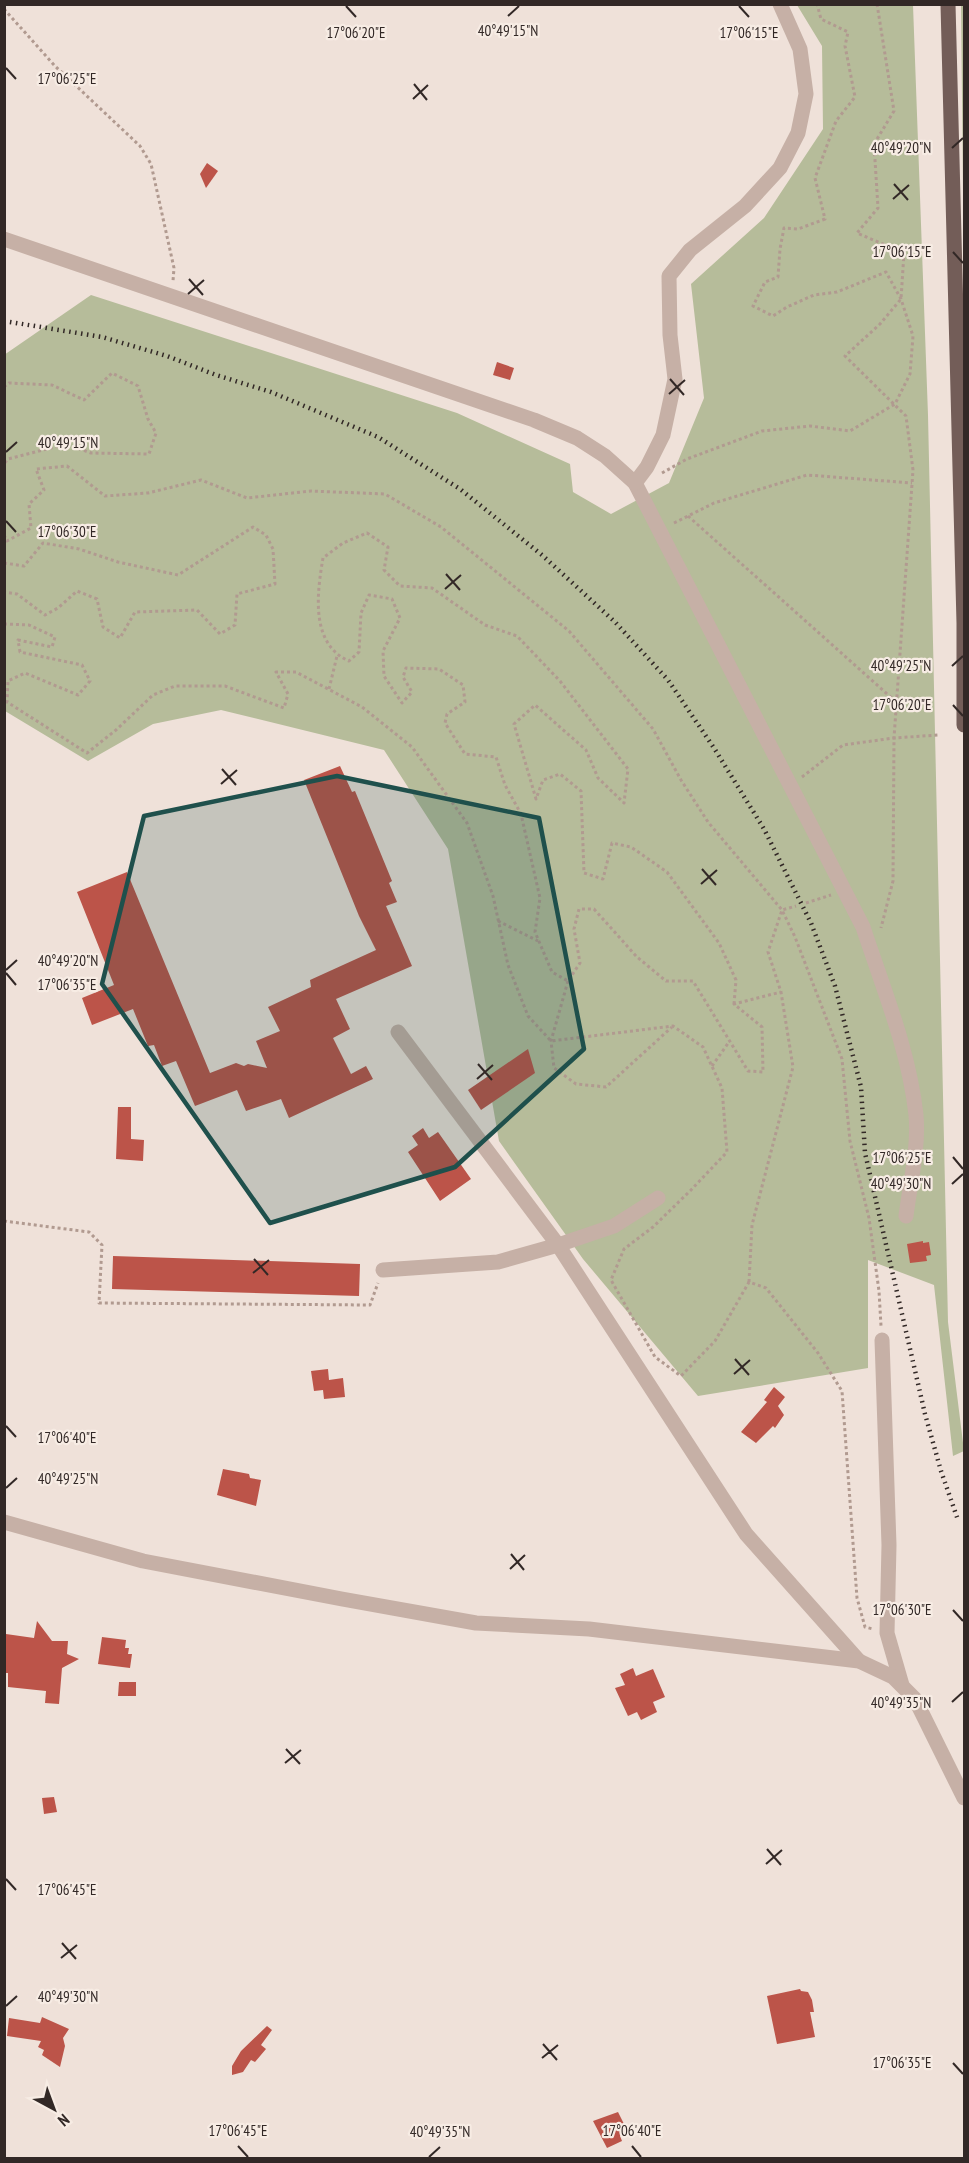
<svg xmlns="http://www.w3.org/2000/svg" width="969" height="2163" font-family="'PT Sans Narrow',sans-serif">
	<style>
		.green { fill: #b6bc9a }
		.building { fill: #bc5449 }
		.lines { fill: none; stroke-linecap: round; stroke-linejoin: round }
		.path { stroke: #b19a90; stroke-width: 3; stroke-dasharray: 3 3; stroke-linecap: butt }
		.minor { stroke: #c6b0a6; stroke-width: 15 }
		.major { stroke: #735d58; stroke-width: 15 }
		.rail { stroke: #322826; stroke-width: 4.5; stroke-dasharray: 1.5 4.5; stroke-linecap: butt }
		.marked { fill: #1f504c; fill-opacity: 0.2; stroke: #1f504c; stroke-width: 4.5; stroke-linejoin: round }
		.ticks { fill: none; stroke: #322826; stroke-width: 2 }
		.ticks-label { font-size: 15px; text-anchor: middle; fill: #322826; stroke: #f7ece4; stroke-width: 4.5; stroke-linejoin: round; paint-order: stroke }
	</style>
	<rect width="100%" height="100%" fill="#efe1d9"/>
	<g class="green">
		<polygon points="797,5 913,5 928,415 948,1322 964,1451 953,1456 934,1285 868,1260 868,1368 698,1396 583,1259 499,1141 448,849 384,750 221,710 153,724 88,761 5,711 4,355 91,295 457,413 570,464 573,492 611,514 669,483 704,398 691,284 764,218 823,129 822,46"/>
		<polygon points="961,5 964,5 964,314 964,286"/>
	</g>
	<g class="building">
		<polygon points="207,163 218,171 206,188 200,174"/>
		<polygon points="497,362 514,368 510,380 493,375"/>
		<polygon points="340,766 352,792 355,791 392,881 389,883 397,902 386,906 412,966 336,999 350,1029 333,1038 351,1074 366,1066 373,1079 289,1118 281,1099 246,1111 237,1090 195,1106 176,1061 162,1066 154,1045 148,1046 133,1009 92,1025 82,998 114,985 77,892 127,872 210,1073 236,1063 244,1066 248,1064 267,1068 256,1041 280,1031 268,1007 311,987 310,980 376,950 359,916 304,780"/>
		<polygon points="528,1049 535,1073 481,1110 468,1090"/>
		<polygon points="118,1107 131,1107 131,1139 144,1140 143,1161 116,1159"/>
		<polygon points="423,1128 429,1138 438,1132 471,1179 440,1201 408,1152 418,1145 412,1136"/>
		<polygon points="923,1241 923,1243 929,1242 931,1255 926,1256 927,1261 910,1263 907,1244"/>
		<polygon points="113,1256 360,1264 359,1296 112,1289"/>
		<polygon points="328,1369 329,1380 343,1378 345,1397 324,1399 323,1390 314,1391 311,1371"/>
		<polygon points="774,1387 785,1397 778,1406 784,1415 775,1428 773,1426 756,1443 741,1432 767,1402 764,1400"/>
		<polygon points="223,1469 249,1474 250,1478 261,1480 256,1506 217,1495"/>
		<polygon points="37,1621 52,1641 68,1641 67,1654 79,1659 62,1668 59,1704 45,1703 46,1691 8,1687 8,1673 4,1673 4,1637 6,1634 34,1638"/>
		<polygon points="102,1637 126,1640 125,1648 129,1648 128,1654 132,1654 130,1668 98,1664"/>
		<polygon points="633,1668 636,1676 653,1669 665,1697 653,1702 657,1712 641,1720 637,1712 628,1716 615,1688 625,1685 620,1674"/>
		<polygon points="119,1682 136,1682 136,1696 118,1696"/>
		<polygon points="54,1797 57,1812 44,1814 42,1798"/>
		<polygon points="800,1989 801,1991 808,1992 812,2000 814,2012 810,2012 815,2037 777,2044 767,1996"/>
		<polygon points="42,2017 69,2029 63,2038 65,2046 60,2067 42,2055 44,2050 38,2047 41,2041 7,2036 9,2018 40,2023"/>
		<polygon points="267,2026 272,2030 261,2045 266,2049 255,2062 251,2060 243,2072 232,2075 232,2066 241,2051"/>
		<polygon points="618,2112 628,2132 620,2136 622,2141 607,2148 593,2121"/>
	</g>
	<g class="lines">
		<g class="path">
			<polyline points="877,4 894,111 874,144 878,208 857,233 904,253 901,299 880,324 845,356 906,416 913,470 894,738 893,881 881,928"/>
			<polyline points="4,9 55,66 140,146 151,164 174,268 173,281"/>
			<polyline points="4,387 9,383 52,385 84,400 112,373 138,386 148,419 156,433 149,454 91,453 66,444 8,459 4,464"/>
			<polyline points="662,473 687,459 762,431 810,426 850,431 895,404 910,374 913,336 901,299 886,272 837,292 814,295 787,307 773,316 753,306 765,282 778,277 780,249 784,228 798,229 825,219 815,178 836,121 855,97 845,46 848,32 821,19 817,4"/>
			<polyline points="688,516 896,702"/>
			<polyline points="674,523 714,503 807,475 912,483"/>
			<polyline points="4,535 7,541 31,528 29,504 44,490 36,469 67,466 105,496 148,493 201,480 247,498 311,491 385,494 441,527 569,631 653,729 681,780 708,822 782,910 795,937 842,1059 850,1141 869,1218 879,1291 881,1326"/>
			<polyline points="4,563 24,566 43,543 79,549 118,562 178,575 253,527 266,535 273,549 275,584 237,594 235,625 220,634 197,610 135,612 120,638 103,627 97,599 77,591 58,608 45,615 17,594 4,592"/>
			<polyline points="4,624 29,625 55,637 52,647 18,640 20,652 82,665 90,681 78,695 25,673 8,681 7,702 87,753 116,730 153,695 175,686 225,686 284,708 288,694 276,672 296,672 362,707 412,747 467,823 493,896 508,965 528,1016 551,1041 673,1026 703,1047 722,1088 727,1152 691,1190 653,1227 624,1249 611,1280 655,1357 681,1376 715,1341 749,1282 766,1288 818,1353 842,1391 857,1598 865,1627 873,1629"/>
			<polyline points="329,689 337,656"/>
			<polyline points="802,777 843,745 894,738 938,735"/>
			<polyline points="806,903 831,895"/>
			<polyline points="498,921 538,941"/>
			<polyline points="568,981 551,1041 554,1068 576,1084 606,1087 672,1027"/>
			<path d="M734,1004l2,-24 -17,-37 -52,-71 -36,-25 -19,-4 -9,36 -19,-6 -3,-82 -21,-17 -17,6 -7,19 -22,-75 21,-19 51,45 12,28 26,25 4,-34 -68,-88 -43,-45 -32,-11 -53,-37 -32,-2 -16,-16 4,-23 -21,-14 -24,10 -20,15c-6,35 -13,86 26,103l10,-9 2,-39 8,-18 23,4 8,19 -17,33 1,25 18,27 10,-11 -9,-15 3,-9 33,1 24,16 2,17 -18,12 -2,9 20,31 31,3 9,28 16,29 19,84 -5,34 17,40 16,9 12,-18 -6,-34 5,-20h15l43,48 29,24h27l55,90 15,1 -1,-45 -28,-23 47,-12"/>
			<polyline points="712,1066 729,1042"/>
			<polyline points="4,1221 89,1232 102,1245 99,1303 370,1305 378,1283"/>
			<polyline points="749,1282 752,1225 793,1067 781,992 768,952 782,910 796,906"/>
		</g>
		<g class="minor">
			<path d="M4,239l530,181 43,18 28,18 30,27 228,444c20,61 46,123 53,188 3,32 -6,69 -10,101"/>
			<polyline points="635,483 647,467 663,435 675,379 670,335 669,276 690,250 745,206 780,168 798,133 806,94 800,49 780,4"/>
			<polyline points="398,1032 558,1245 746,1534 859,1661"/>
			<polyline points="383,1270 498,1262 558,1245 614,1226 658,1198"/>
			<polyline points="882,1340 889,1545 887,1633 902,1685"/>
			<polyline points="4,1522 143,1561 342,1599 476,1623 589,1629 859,1661 893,1677 915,1699 964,1798"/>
		</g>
		<polyline class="major" points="948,4 964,623 964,725"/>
		<polyline class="rail" points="4,321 102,337 167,356 216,375 271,392 378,437 460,489 542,555 615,622 668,680 714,748 764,829 811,923 835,986 861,1087 865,1153 925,1414 941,1471 958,1520"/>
	</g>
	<path class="marked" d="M337,776l202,42 45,231 -129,118 -185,56 -168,-239 42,-168z"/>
	<path class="ticks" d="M346,6l10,11M739,6l10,11M508,16l11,-10M6,68l10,11M414,84l13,16M413,99l15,-14M952,148l11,-10M894,184l14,16M893,199l16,-14M953,252l10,11M189,279l14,16M188,294l16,-14M670,379l14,16M669,394l16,-14M6,452l11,-10M6,521l10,11M446,574l14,16M445,589l16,-14M952,666l11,-10M953,705l10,11M222,769l14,16M221,784l16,-14M702,869l14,16M701,884l16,-14M6,970l11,-10M6,973l10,12M478,1064l14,16M477,1079l16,-14M953,1157l10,12M952,1184l11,-10M254,1259l14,16M253,1273l16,-13M735,1359l14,16M734,1374l16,-14M6,1426l10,11M6,1488l11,-10M511,1554l13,16M510,1569l15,-14M953,1610l10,11M952,1702l11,-10M286,1749l14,15M285,1763l16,-13M767,1849l14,16M766,1864l16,-14M6,1879l10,11M62,1943l14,16M61,1958l16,-13M6,2006l11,-10M543,2044l14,16M542,2058l16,-13M953,2063l10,11M238,2146l10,11M632,2146l9,11M429,2157l11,-10"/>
	<g class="ticks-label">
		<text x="508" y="36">40°49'15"N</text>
		<text x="356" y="38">17°06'20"E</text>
		<text x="749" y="38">17°06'15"E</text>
		<text x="67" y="84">17°06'25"E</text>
		<text x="901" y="153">40°49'20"N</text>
		<text x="902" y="257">17°06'15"E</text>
		<text x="68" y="448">40°49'15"N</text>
		<text x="67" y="537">17°06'30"E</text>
		<text x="901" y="671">40°49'25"N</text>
		<text x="902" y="710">17°06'20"E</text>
		<text x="68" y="966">40°49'20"N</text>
		<text x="67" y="990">17°06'35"E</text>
		<text x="902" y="1163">17°06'25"E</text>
		<text x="901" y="1189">40°49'30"N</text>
		<text x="67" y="1443">17°06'40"E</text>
		<text x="68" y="1484">40°49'25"N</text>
		<text x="902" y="1615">17°06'30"E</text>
		<text x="901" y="1708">40°49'35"N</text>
		<text x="67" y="1895">17°06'45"E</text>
		<text x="68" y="2002">40°49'30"N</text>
		<text x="902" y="2068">17°06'35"E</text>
		<text x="238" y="2136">17°06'45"E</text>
		<text x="632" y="2136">17°06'40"E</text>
		<text x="440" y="2137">40°49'35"N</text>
	</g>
	<rect width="969" height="2163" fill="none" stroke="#322826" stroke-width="12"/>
	<g transform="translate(54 2109) rotate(139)" stroke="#f7ece4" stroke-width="4.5" paint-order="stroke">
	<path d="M0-4.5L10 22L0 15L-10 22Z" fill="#322826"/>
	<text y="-9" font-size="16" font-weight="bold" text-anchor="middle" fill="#322826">N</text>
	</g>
</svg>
